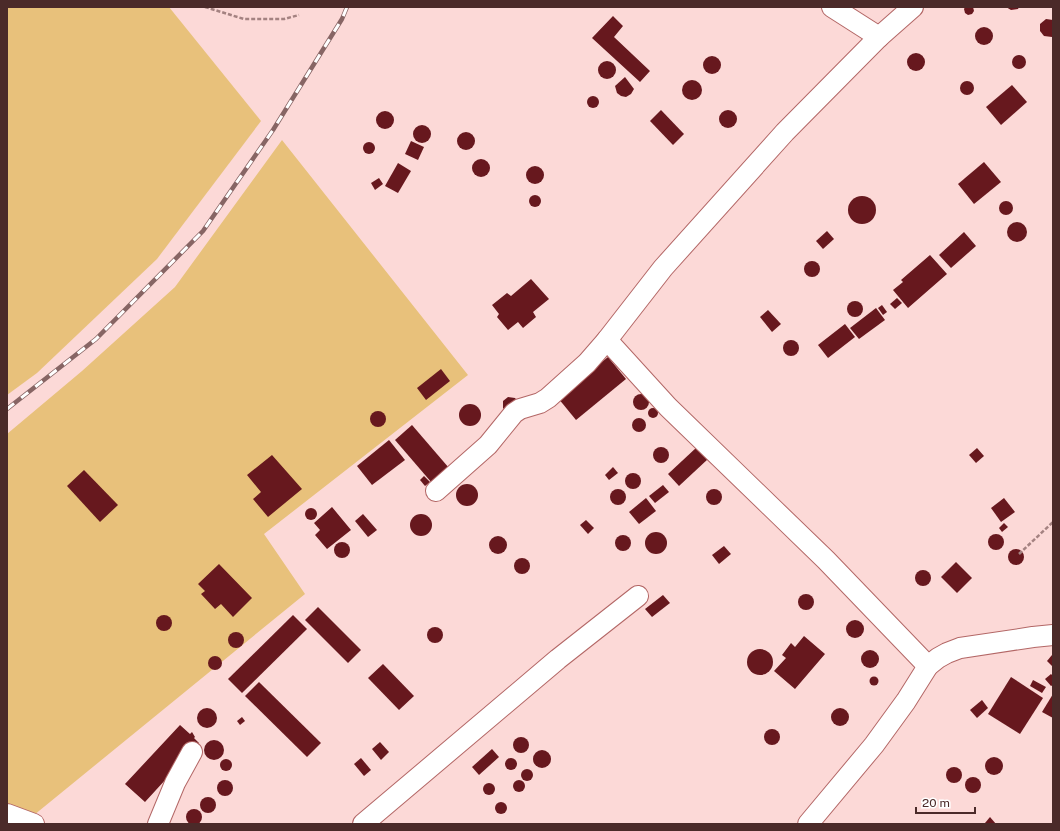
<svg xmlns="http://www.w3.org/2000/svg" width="1060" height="831" font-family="'Public Sans',sans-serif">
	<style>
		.green { fill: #e8c17b }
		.building { fill: #67181e }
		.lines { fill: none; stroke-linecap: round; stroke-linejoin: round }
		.minor-casing { stroke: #b36766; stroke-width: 22 }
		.path { stroke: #a48281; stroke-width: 2.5; stroke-dasharray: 4 2; stroke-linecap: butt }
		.minor { stroke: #fff; stroke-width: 20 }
		.rail-casing { stroke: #876564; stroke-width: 4.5 }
		.rail { stroke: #fff; stroke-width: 3; stroke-dasharray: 9; stroke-linecap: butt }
	</style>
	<rect width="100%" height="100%" fill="#fcd9d7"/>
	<g class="green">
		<polygon points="7,7 169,7 261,121 157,259 37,373 7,395"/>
		<polygon points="282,140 468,375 264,534 305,594 23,824 7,824 7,434 82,371 175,287"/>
	</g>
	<g class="building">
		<polygon points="965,7 973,7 974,11 972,14 968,15 965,13 964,9"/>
		<polygon points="1006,7 1019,7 1018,9 1011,10"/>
		<polygon points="613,16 623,26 614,37 650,71 640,82 592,38"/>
		<polygon points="1046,19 1053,20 1053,36 1052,37 1044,36 1040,31 1040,24"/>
		<circle cx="984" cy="36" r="9"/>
		<circle cx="916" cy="62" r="9"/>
		<circle cx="1019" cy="62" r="7"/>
		<circle cx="712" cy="65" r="9"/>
		<circle cx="607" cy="70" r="9"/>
		<polygon points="625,77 634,89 631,94 626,97 621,96 617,93 615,86"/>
		<circle cx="692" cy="90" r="10"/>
		<circle cx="967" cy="88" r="7"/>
		<polygon points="1012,85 1027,102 1001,125 986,107"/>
		<circle cx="593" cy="102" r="6"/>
		<circle cx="728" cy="119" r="9"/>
		<polygon points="661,110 684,134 673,145 650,121"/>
		<circle cx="385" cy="120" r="9"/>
		<circle cx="422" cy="134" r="9"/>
		<circle cx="466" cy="141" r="9"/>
		<polygon points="411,141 424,147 418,160 405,154"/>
		<circle cx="369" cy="148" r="6"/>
		<circle cx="481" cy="168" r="9"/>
		<polygon points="984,162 1001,182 974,204 958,184"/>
		<polygon points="398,163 411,171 398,193 385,186"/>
		<circle cx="535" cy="175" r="9"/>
		<polygon points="379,178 383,184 375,190 371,183"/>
		<circle cx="535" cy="201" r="6"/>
		<circle cx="862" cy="210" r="14"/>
		<circle cx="1006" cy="208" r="7"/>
		<circle cx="1017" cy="232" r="10"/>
		<polygon points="827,231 834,239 823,249 816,241"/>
		<polygon points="964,232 976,246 951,268 939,255"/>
		<polygon points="930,255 947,274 908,308 893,290 903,282 901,280"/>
		<circle cx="812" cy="269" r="8"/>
		<polygon points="531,279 549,299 533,312 536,317 523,328 518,322 508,330 497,317 499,314 492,305 507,293 511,296"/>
		<polygon points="897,298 902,303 895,309 890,304"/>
		<circle cx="855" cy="309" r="8"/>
		<polygon points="882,305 887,312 883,315 878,308"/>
		<polygon points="876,308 885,320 859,339 850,328"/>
		<polygon points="768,310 781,324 772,332 760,317"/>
		<polygon points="845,324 855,337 828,358 818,345"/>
		<circle cx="791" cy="348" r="8"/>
		<polygon points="608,357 626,379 576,420 558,398"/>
		<polygon points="441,369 450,381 426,400 417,388"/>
		<circle cx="641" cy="402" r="8"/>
		<polygon points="508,397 515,398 519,403 507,413 503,408 503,401"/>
		<circle cx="470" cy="415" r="11"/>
		<circle cx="653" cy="413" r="5"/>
		<circle cx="378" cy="419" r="8"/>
		<circle cx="639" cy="425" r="7"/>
		<polygon points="412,425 449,468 432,483 395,440"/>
		<polygon points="389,440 405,460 372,485 357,466"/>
		<polygon points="697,447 708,459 679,486 668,474"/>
		<circle cx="661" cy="455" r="8"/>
		<polygon points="977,448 984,456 976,463 969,455"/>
		<polygon points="272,455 302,489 268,517 253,499 261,492 247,475"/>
		<polygon points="613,467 618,473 609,480 605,475"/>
		<polygon points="84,470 118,505 100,522 67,486"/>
		<circle cx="633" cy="481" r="8"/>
		<polygon points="424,476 430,482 425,486 420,480"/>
		<circle cx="467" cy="495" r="11"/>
		<polygon points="663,485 669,492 655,503 649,496"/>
		<circle cx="714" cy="497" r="8"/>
		<circle cx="618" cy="497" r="8"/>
		<polygon points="646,498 656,511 639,524 629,512"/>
		<polygon points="1004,498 1015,512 1001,522 991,508"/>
		<polygon points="332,507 351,530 327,549 315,535 320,530 314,523"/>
		<circle cx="311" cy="514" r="6"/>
		<polygon points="363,514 377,530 368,537 355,521"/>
		<circle cx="421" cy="525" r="11"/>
		<polygon points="586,520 594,528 588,534 580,525"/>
		<polygon points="1004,523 1008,527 1002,532 999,528"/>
		<circle cx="656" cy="543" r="11"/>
		<circle cx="996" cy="542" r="8"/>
		<circle cx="623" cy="543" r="8"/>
		<circle cx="498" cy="545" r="9"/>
		<circle cx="342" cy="550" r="8"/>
		<polygon points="724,546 731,554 719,564 712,555"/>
		<circle cx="1016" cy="557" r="8"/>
		<circle cx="522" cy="566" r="8"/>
		<polygon points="956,562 972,578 957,593 941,577"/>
		<polygon points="219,564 252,598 233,617 221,604 215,609 201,594 205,591 198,584"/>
		<circle cx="923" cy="578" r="8"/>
		<circle cx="806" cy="602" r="8"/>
		<polygon points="663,595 670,603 652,617 645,609"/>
		<polygon points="318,607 361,650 348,663 305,620"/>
		<polygon points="293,615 307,629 242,693 228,679"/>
		<circle cx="164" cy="623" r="8"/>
		<circle cx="855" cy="629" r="9"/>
		<circle cx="435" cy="635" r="8"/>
		<circle cx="236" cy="640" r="8"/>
		<polygon points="804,636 825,654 795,689 774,671 786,658 782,655 791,643 795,647"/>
		<circle cx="760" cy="662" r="13"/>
		<circle cx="870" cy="659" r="9"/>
		<polygon points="1052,655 1053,656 1053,667 1047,661"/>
		<circle cx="215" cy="663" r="7"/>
		<polygon points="383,664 414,696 399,710 368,678"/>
		<polygon points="1051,674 1053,676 1053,685 1051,686 1045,679"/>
		<circle cx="874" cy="681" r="4.5"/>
		<polygon points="1011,677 1043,698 1020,734 988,714"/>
		<polygon points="1033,680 1046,687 1042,693 1030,686"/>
		<polygon points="259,682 321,743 307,757 245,696"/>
		<polygon points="1053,694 1053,718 1042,712"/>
		<polygon points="982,700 988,708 977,718 970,710"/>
		<circle cx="840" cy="717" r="9"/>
		<circle cx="207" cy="718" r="10"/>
		<polygon points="242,717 245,721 240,725 237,721"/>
		<polygon points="180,725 190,734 192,732 195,737 194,738 199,743 145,802 125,784"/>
		<circle cx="772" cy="737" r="8"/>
		<circle cx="521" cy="745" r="8"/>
		<circle cx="214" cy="750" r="10"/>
		<polygon points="380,742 389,752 381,760 372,749"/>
		<polygon points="492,749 499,757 479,775 472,767"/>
		<circle cx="542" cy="759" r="9"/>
		<circle cx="994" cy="766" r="9"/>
		<circle cx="511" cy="764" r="6"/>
		<polygon points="361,758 371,770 364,776 354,764"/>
		<circle cx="226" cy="765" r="6"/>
		<circle cx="954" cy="775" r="8"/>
		<circle cx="527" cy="775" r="6"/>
		<circle cx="973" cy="785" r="8"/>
		<circle cx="225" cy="788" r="8"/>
		<circle cx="519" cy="786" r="6"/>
		<circle cx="489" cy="789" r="6"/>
		<circle cx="208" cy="805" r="8"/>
		<circle cx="501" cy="808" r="6"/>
		<circle cx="194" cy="817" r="8"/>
		<polygon points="990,817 996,824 986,824 985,823"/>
	</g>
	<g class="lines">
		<defs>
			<g id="minor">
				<polyline points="832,7 879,37"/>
				<polyline points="607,340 668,407 826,560 928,666"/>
				<polyline points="436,491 488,445 514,413 520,409 540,403 548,398 587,363 607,340 663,268 785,132 879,37 913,7"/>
				<polyline points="7,814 34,824"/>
				<polyline points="158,824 175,783 192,752"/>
				<polyline points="363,824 558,659 638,596"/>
				<polyline points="808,824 874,745 906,701 928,666 938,658 947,653 960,648 1033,637 1053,635"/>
			</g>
		</defs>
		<use href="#minor" class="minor-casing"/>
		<g class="path">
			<polyline points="205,7 244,19 284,19 299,15"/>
			<polyline points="1019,554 1053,522"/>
		</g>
		<use href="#minor" class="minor"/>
		<defs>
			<polyline id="rail" points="7,409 96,339 203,231 273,130 342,19 347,7"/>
		</defs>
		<use href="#rail" class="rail-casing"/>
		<use href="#rail" class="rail"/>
	</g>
	<rect width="1060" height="831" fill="none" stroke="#4b2a29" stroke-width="16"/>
	<path d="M916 807v6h59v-6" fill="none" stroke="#4b2a29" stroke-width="2"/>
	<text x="922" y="807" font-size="12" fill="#4b2a29" stroke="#ffffff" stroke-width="3" paint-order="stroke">20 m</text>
</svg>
